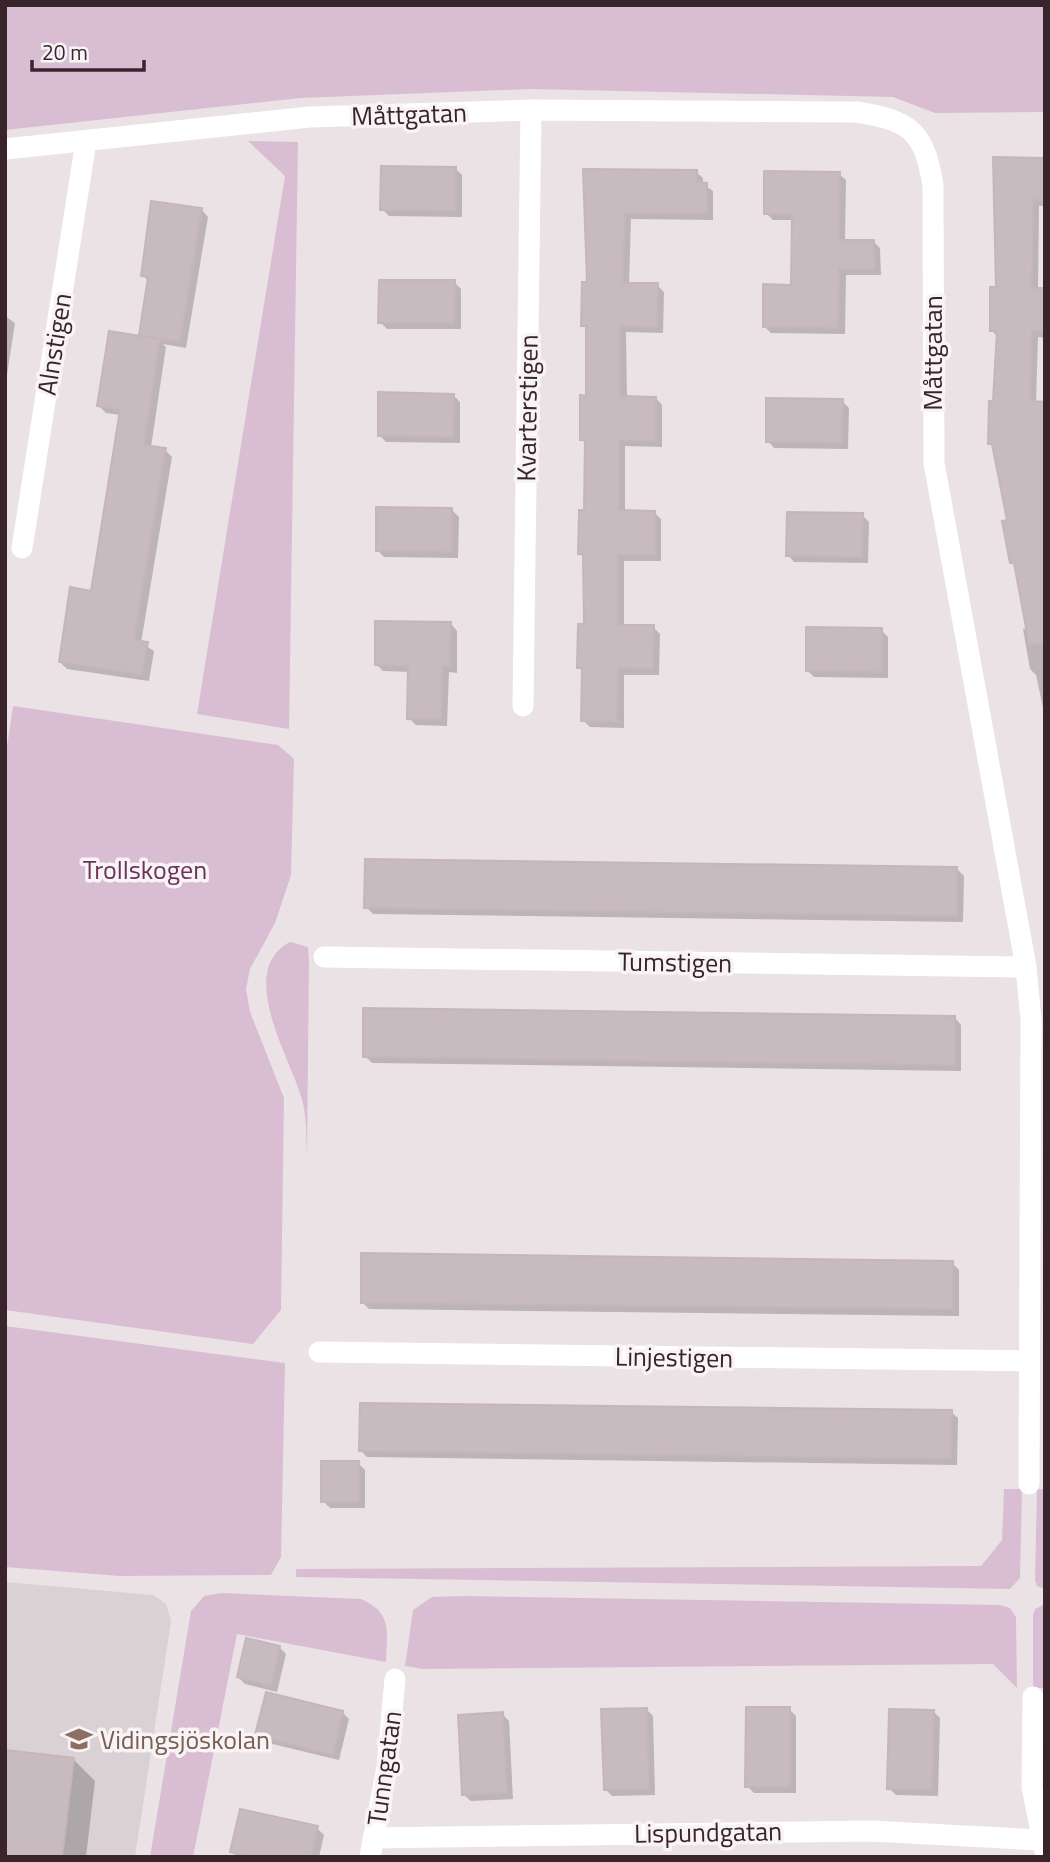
<svg xmlns="http://www.w3.org/2000/svg" width="1050" height="1862" font-family="'Titillium Web',sans-serif">
	<style>
		.built { fill: #dad1d5 }
		.green { fill: #d9bed3 }
		.shadow { fill: #0003 }
		.building { fill: #c8bbc0; stroke: #c4b6bc; stroke-width: 2 }
		.lines { fill: none; stroke-linecap: round; stroke-linejoin: round }
		.minor { stroke: #fff; stroke-width: 21 }
		.labels { text-anchor: middle; dominant-baseline: central; stroke-width: 7; stroke-linejoin: round; paint-order: stroke }
		.street-label { font-size: 26px; fill: #3a242b; stroke: #f8f3f5 }
		.park-label { font-size: 26px; fill: #6c3358; stroke: #f8f3f5 }
		.education-label { font-size: 26px; fill: #785e54; stroke: #f8f3f5; text-anchor: start }
	</style>
	<rect width="100%" height="100%" fill="#ebe2e6"/>
	<polygon class="built" points="5,1582 153,1595 166,1604 171,1621 135,1857 5,1857"/>
	<g class="green">
		<polygon points="5,5 1045,5 1045,112 935,113 893,97 531,89 301,98 5,130"/>
		<polygon points="248,141 298,142 289,729 197,714 285,176"/>
		<polygon points="13,706 278,745 294,759 291,875 275,923 250,969 246,989 250,1012 284,1098 281,1310 253,1344 5,1310 5,760"/>
		<path d="M290,942l18,5 1,14 -2,195c-1,-19 0,-42 -6,-60 -12,-40 -65,-126 -11,-154z"/>
		<polygon points="5,1326 285,1363 281,1557 271,1575 120,1576 5,1567"/>
		<polygon points="1004,1489 1022,1489 1020,1578 1010,1589 296,1577 296,1569 981,1566 1002,1540"/>
		<polygon points="1037,1489 1045,1489 1045,1589 1037,1586 1035,1580"/>
		<path d="M222,1593l139,6c32,14 26,33 25,63l-149,-28 -44,223h-43l41,-246 13,-15z"/>
		<polygon points="466,1596 1000,1605 1010,1608 1016,1617 1017,1688 993,1664 423,1669 405,1666 413,1610 432,1597"/>
		<polygon points="1045,1604 1045,1688 1033,1688 1033,1615 1035,1609"/>
	</g>
	<g class="shadow">
		<polygon points="1045,159 1045,206 1039,206 1038,290 1045,290 1045,338 1038,337 1036,403 1045,403 1045,717 1036,675 1030,669 1023,629 1028,628 1017,568 1012,562 1009,521 995,448 990,443 998,337 991,330 997,289"/>
		<polygon points="455,168 462,175 462,217 389,216 382,209"/>
		<polygon points="585,171 696,172 703,178 703,184 713,191 713,220 631,219 629,285 657,285 664,292 663,333 626,332 627,398 656,398 662,405 662,447 625,446 625,512 654,512 661,519 661,561 624,561 624,626 653,627 660,634 659,675 624,675 624,728 590,727 583,720 583,672 578,667 586,626 585,559 580,554 586,512 587,445 581,439 588,397 587,329 583,325 589,284"/>
		<polygon points="839,174 846,180 845,241 873,241 880,248 881,275 846,275 845,334 771,333 764,326 792,286 794,220 773,220 766,213"/>
		<polygon points="202,210 208,217 186,348 163,344 166,347 151,447 165,450 172,457 141,643 154,651 149,681 67,669 60,662 92,593 121,415 106,413 99,406 144,338 141,335 149,282 143,275"/>
		<polygon points="454,282 461,289 461,329 387,329 380,322"/>
		<polygon points="5,316 15,323 5,388"/>
		<polygon points="453,395 460,402 460,443 386,442 379,435"/>
		<polygon points="842,401 849,408 848,449 774,448 768,441"/>
		<polygon points="452,510 459,517 458,558 384,557 377,550"/>
		<polygon points="862,515 869,522 868,563 794,562 788,555"/>
		<polygon points="451,624 457,631 457,673 449,672 447,726 416,725 409,718 410,672 383,671 376,664"/>
		<polygon points="881,630 888,637 888,678 814,677 807,670"/>
		<polygon points="957,869 964,876 963,922 373,914 366,907"/>
		<polygon points="955,1018 961,1025 961,1071 372,1063 365,1056"/>
		<polygon points="952,1263 959,1270 959,1316 369,1309 362,1302"/>
		<polygon points="951,1412 958,1418 957,1465 367,1457 360,1450"/>
		<polygon points="358,1463 365,1470 365,1508 330,1508 323,1501"/>
		<polygon points="280,1648 286,1654 277,1692 245,1684 238,1677"/>
		<polygon points="646,1709 653,1716 655,1795 612,1796 605,1789"/>
		<polygon points="789,1709 796,1716 796,1793 754,1793 747,1786"/>
		<polygon points="933,1711 940,1718 938,1796 896,1795 889,1788"/>
		<polygon points="342,1712 349,1719 339,1760 264,1742 257,1735"/>
		<polygon points="502,1714 509,1721 513,1799 471,1801 464,1795"/>
		<polygon points="74,1760 95,1781 86,1857 5,1857"/>
		<polygon points="317,1828 324,1835 319,1857 237,1857 232,1852"/>
	</g>
	<g class="building">
		<polygon points="993,157 1045,158 1045,200 1033,200 1032,288 1045,288 1045,332 1032,331 1030,401 1045,402 1045,643 1029,644 1014,563 1010,563 1002,521 1007,520 992,444 988,444 989,401 993,401 997,331 990,331 990,287 996,287"/>
		<polygon points="381,166 456,167 456,211 380,210"/>
		<polygon points="583,169 697,170 697,182 707,183 707,213 625,213 623,283 658,283 657,327 620,326 620,396 656,397 656,441 619,440 619,510 655,511 655,555 618,555 618,625 654,625 653,669 618,668 617,722 581,721 582,668 577,668 578,624 584,624 583,554 578,554 579,510 584,510 585,440 580,440 580,395 586,396 586,326 581,326 582,282 587,282"/>
		<polygon points="764,171 840,172 839,240 874,240 875,269 839,269 838,328 763,327 763,284 791,285 792,214 764,214"/>
		<polygon points="151,201 202,208 180,342 139,335 148,277 141,276"/>
		<polygon points="379,280 455,280 454,323 378,323"/>
		<polygon points="109,331 160,339 144,445 166,448 134,640 148,642 142,675 59,662 70,587 91,591 120,410 97,406"/>
		<polygon points="378,392 454,394 453,437 378,436"/>
		<polygon points="766,398 843,399 842,443 766,442"/>
		<polygon points="376,507 452,508 452,552 376,551"/>
		<polygon points="787,512 863,513 862,557 786,556"/>
		<polygon points="375,621 451,622 450,666 443,666 441,720 407,719 408,666 375,665"/>
		<polygon points="806,627 882,628 882,672 806,671"/>
		<polygon points="365,859 957,867 957,916 364,908"/>
		<polygon points="363,1008 955,1016 955,1065 363,1057"/>
		<polygon points="361,1253 953,1261 953,1309 361,1303"/>
		<polygon points="360,1403 952,1410 951,1459 359,1451"/>
		<rect x="321" y="1461" width="38" height="41"/>
		<polygon points="246,1638 280,1646 271,1686 237,1677"/>
		<polygon points="266,1692 343,1711 333,1755 255,1735"/>
		<polygon points="746,1707 790,1707 790,1787 745,1787"/>
		<polygon points="647,1708 649,1789 604,1790 601,1709"/>
		<polygon points="889,1709 934,1710 932,1790 887,1789"/>
		<polygon points="503,1712 507,1793 462,1795 458,1715"/>
		<polygon points="5,1750 74,1758 62,1857 5,1857"/>
		<polygon points="240,1809 318,1826 311,1857 250,1857 230,1852"/>
	</g>
	<g class="lines">
		<g class="minor">
			<path d="M5,149l305,-32 221,-7 325,2c54,8 68,19 77,73l1,278 92,504 5,53 -2,464"/>
			<polyline points="22,548 86,141"/>
			<polyline points="523,706 531,110"/>
			<polyline points="324,957 1026,967"/>
			<polyline points="319,1352 1028,1361"/>
			<polyline points="1033,1697 1032,1787 1045,1851"/>
			<polyline points="373,1838 871,1831 1041,1840"/>
			<polyline points="370,1857 387,1767 395,1679"/>
		</g>
	</g>
	<defs>
		<symbol id="school-bare" viewBox="-9 -9 18 18"><path d="M0-5L7-2L0 1L-7-2ZM-4 1L0 2.5L4 1V4Q0 6-4 4Z" fill="#8d6e63" stroke="#f8f3f5" stroke-width="2.5" paint-order="stroke"/></symbol>
	</defs>
	<g fill-rule="evenodd">
		<use href="#school-bare" x="60" y="1720" width="38" height="38"/>
	</g>
	<g class="labels">
		<g class="street-label">
			<text transform="translate(409 114) rotate(-2)">Måttgatan</text>
			<text transform="translate(54 344) rotate(-81)">Alnstigen</text>
			<text transform="translate(932 353) rotate(-90)">Måttgatan</text>
			<text transform="translate(527 408) rotate(-89)">Kvarterstigen</text>
			<text transform="translate(675 962) rotate(1)">Tumstigen</text>
			<text transform="translate(674 1357) rotate(1)">Linjestigen</text>
			<text transform="translate(384 1768) rotate(-82)">Tunngatan</text>
			<text transform="translate(708 1832) rotate(-1)">Lispundgatan</text>
		</g>
		<g class="park-label">
			<text x="145" y="869">Trollskogen</text>
		</g>
		<g class="education-label">
			<text x="100" y="1739">Vidingsjöskolan</text>
		</g>
	</g>
	<rect width="1050" height="1862" fill="none" stroke="#3a242b" stroke-width="14"/>
	<path d="M32 60v10h112v-10" fill="none" stroke="#3a242b" stroke-width="3.5"/>
	<text x="42" y="60" font-size="21" fill="#3a242b" stroke="#f8f3f5" stroke-width="5" paint-order="stroke">20 m</text>
</svg>
